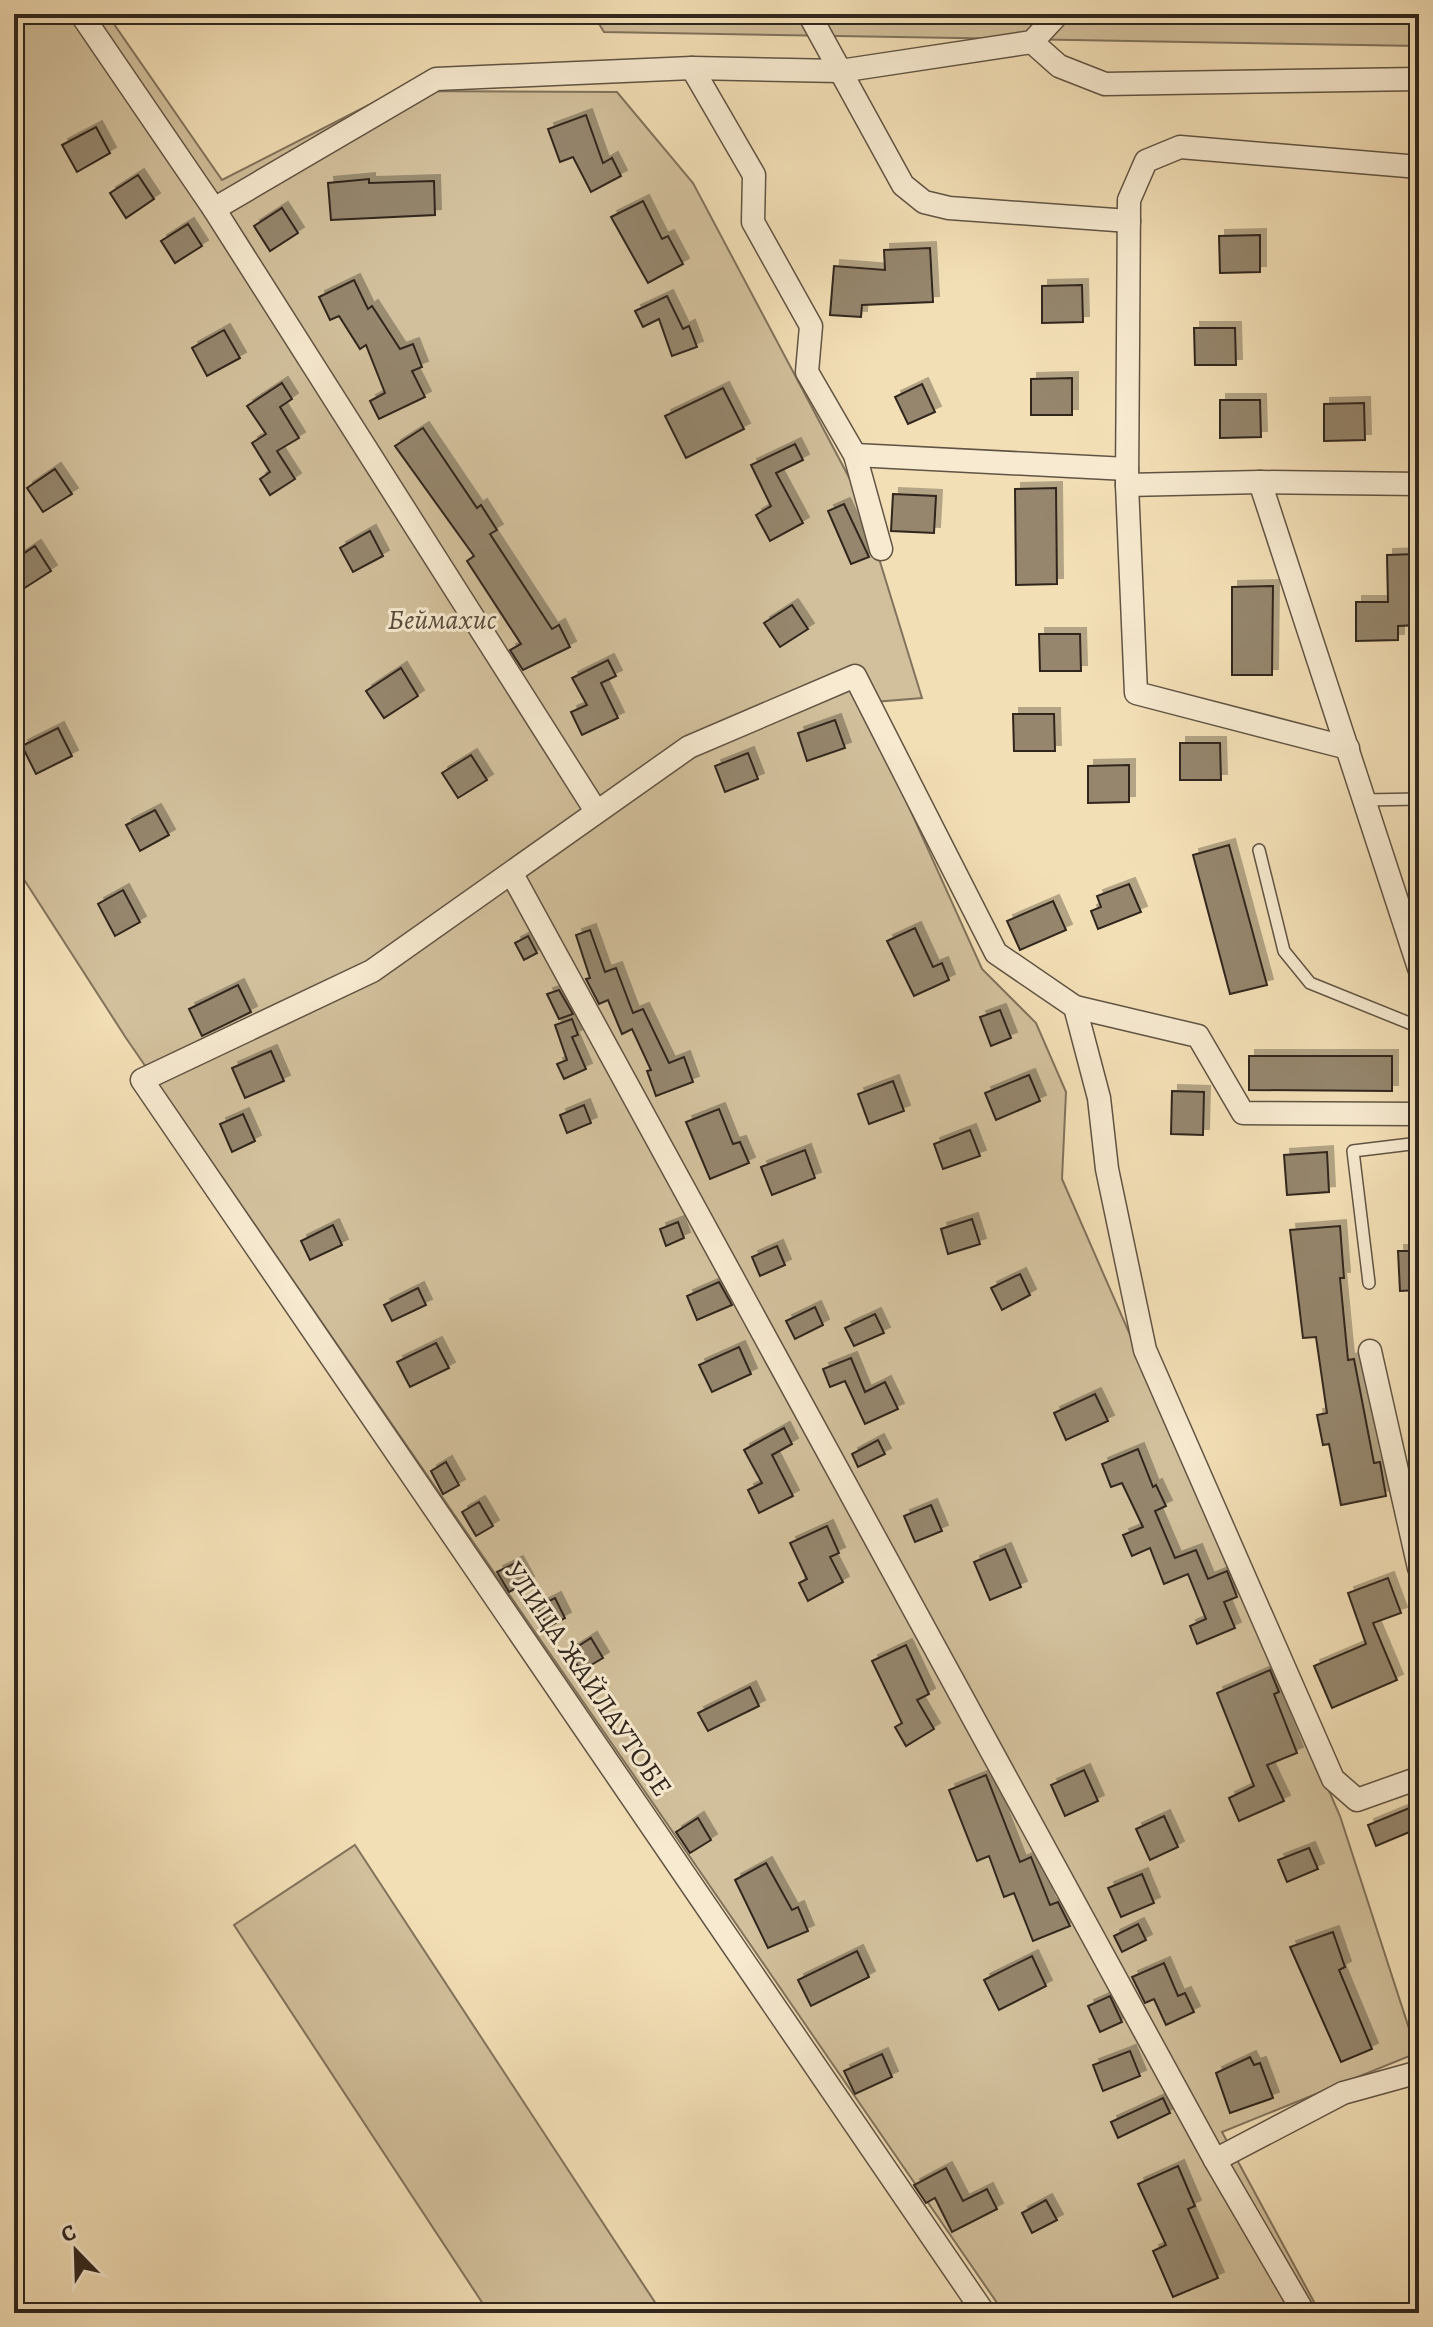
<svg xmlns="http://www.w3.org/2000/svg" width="1433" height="2327" font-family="Alegreya,serif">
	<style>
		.green { fill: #d2c09c; stroke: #81735d; stroke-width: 2 }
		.building { fill: #95866d; stroke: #30261e; stroke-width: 2; filter: url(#shadow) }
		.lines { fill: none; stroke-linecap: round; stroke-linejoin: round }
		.service-casing { stroke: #615444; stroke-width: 14 }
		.minor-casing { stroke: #615444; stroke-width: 25 }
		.service { stroke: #f7ead0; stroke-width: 11 }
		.minor { stroke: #f7ead0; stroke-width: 22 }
		.labels { text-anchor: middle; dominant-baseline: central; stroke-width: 6; stroke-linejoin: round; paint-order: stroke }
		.park-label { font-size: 28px; font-style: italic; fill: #584c3e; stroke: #f7ead0 }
		.street-label { font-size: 28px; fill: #30261e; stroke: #f7ead0 }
	</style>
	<defs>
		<filter id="shadow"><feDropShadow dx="6" dy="-6" stdDeviation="0" flood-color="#0004"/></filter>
	</defs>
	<rect width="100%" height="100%" fill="#f3dfb6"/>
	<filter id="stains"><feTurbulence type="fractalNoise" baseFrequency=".0025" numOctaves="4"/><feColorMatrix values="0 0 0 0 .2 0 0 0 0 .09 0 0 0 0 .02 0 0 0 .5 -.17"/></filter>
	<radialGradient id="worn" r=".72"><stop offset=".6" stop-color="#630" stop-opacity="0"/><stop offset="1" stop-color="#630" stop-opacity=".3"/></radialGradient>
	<g class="green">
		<polygon points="14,14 107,14 222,180 396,91 617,92 693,183 861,500 922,698 862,703 982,969 1036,1023 1066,1092 1062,1179 1340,1816 1417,2053 1222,2132 1320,2313 1004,2313 126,1038 14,864"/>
		<polygon points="593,14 1419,14 1419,46 604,32"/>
		<polygon points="355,1845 662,2313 489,2313 234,1925"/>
	</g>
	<g class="building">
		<polygon points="586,115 603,163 612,158 621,176 591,192 573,157 560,162 548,129"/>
		<polygon points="96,127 110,153 77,172 62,145"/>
		<polygon points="138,175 154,199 126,218 110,193"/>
		<polygon points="369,179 369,183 434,181 435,215 331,220 328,183"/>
		<polygon points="643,201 662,239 668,236 683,264 648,283 611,217"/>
		<polygon points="282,208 298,233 270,251 254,226"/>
		<polygon points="188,224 202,246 175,263 161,241"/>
		<polygon points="1260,235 1260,272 1220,273 1219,236"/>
		<polygon points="930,248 933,302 862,305 861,317 830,315 834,266 885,270 884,250"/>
		<polygon points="354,280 368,309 372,306 400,349 413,344 422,367 412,371 425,397 379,419 370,401 385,393 366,345 360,349 339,316 330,320 319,297"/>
		<polygon points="1082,285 1083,322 1042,323 1042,286"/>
		<polygon points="667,296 683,329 689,326 697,347 672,356 659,319 643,327 635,311"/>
		<polygon points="1194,328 1235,328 1236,365 1195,365"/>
		<polygon points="224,330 240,358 207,376 192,348"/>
		<polygon points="1072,378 1072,415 1031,415 1031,379"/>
		<polygon points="282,383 292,399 280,407 299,438 277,451 295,479 270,495 260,479 270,472 252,443 266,434 247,406"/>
		<polygon points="922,384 935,412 908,424 895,397"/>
		<polygon points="723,388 744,429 686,458 665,416"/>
		<polygon points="1220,400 1260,400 1261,437 1220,438"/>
		<polygon points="1364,403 1365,440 1324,441 1324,404"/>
		<polygon points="423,428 477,508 481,505 497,530 490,534 552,629 559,625 570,647 523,670 510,650 521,644 467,561 474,556 395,446"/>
		<polygon points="795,444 803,460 776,473 803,523 770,541 756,515 771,506 751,465"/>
		<polygon points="55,469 72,494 43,512 27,488"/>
		<polygon points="1056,488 1057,584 1016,585 1015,489"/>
		<polygon points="893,494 936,496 934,533 891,531"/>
		<polygon points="844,504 869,557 851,564 828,511"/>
		<polygon points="370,531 383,556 353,572 340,548"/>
		<polygon points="35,546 51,571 23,589 14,576 14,560"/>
		<polygon points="1415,554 1419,625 1398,626 1398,640 1356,641 1356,602 1388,602 1387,555"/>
		<polygon points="1273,586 1272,675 1232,675 1232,587"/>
		<polygon points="792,605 808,629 780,647 764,623"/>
		<polygon points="1039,634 1080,634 1081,671 1040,671"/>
		<polygon points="608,660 616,676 601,683 618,718 582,735 571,712 587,705 572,678"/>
		<polygon points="401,668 418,696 384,718 366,691"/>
		<polygon points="1013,714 1054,714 1055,751 1014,751"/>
		<polygon points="835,720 845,748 807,761 798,733"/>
		<polygon points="58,728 72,756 36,774 22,746"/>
		<polygon points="1180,743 1220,743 1221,780 1180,780"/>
		<polygon points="748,753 758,779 725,792 715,766"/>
		<polygon points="471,755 487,780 458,798 442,773"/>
		<polygon points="1129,765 1129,802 1088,803 1088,766"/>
		<polygon points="155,810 169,835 140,851 126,825"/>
		<polygon points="1229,845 1267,985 1230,994 1193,855"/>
		<polygon points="1129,884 1141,912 1098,929 1091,911 1101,907 1097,896"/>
		<polygon points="123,890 140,922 115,936 98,904"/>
		<polygon points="1053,901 1066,930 1020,950 1007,921"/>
		<polygon points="915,928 933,967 942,963 949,980 914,996 887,941"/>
		<polygon points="590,930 605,972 616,968 633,1013 643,1009 669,1063 684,1057 693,1082 656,1096 647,1071 651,1070 632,1029 622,1034 608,1000 599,1004 586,979 590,978 576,935"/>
		<polygon points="528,936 537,953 524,960 515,943"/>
		<polygon points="238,985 251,1012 202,1036 189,1009"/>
		<polygon points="559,990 573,1014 559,1019 547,994"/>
		<polygon points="1000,1010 1011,1038 991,1046 980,1017"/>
		<polygon points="572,1019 578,1035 572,1037 586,1069 564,1079 557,1064 567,1060 555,1025"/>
		<polygon points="271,1051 284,1081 245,1098 232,1068"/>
		<polygon points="1249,1056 1392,1056 1392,1091 1249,1090"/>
		<polygon points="1029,1075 1040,1101 996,1120 985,1093"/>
		<polygon points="893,1081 904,1111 869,1124 858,1094"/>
		<polygon points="1172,1091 1204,1092 1203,1135 1171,1134"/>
		<polygon points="584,1105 591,1123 567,1133 560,1115"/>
		<polygon points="719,1109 733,1144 740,1142 749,1163 710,1179 686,1122"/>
		<polygon points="243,1114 255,1141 232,1152 220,1124"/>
		<polygon points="970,1130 980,1156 943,1169 934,1144"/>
		<polygon points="805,1150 815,1178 772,1195 761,1167"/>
		<polygon points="1327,1152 1329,1192 1287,1195 1284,1155"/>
		<polygon points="972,1219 980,1244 948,1254 941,1229"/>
		<polygon points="678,1222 684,1238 666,1246 660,1229"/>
		<polygon points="333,1225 342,1245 310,1260 301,1241"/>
		<polygon points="1340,1226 1344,1278 1340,1278 1348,1360 1354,1359 1374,1463 1380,1462 1386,1496 1341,1505 1329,1444 1323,1445 1317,1415 1327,1413 1316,1337 1303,1338 1290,1230"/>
		<polygon points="777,1246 785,1265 760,1276 752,1257"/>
		<polygon points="1398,1251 1419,1251 1419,1290 1400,1291"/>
		<polygon points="1020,1274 1030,1295 1002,1310 991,1288"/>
		<polygon points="719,1282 732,1305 697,1320 687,1296"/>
		<polygon points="418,1288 426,1305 392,1321 384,1305"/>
		<polygon points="815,1307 823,1325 795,1339 786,1321"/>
		<polygon points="875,1314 884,1333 854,1346 845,1328"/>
		<polygon points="436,1343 449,1368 410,1387 397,1362"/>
		<polygon points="739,1347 751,1374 712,1392 699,1365"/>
		<polygon points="851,1358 865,1392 885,1382 898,1409 865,1424 845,1381 830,1387 823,1369"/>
		<polygon points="1095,1394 1108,1421 1066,1440 1054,1413"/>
		<polygon points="784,1428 792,1444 772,1455 793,1496 759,1513 748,1490 762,1483 744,1450"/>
		<polygon points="878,1440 885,1454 858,1467 852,1454"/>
		<polygon points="1138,1449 1153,1487 1156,1485 1166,1506 1155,1511 1175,1558 1196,1550 1208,1579 1227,1571 1237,1597 1224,1602 1235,1628 1197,1644 1190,1626 1206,1619 1188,1574 1164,1584 1150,1548 1132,1556 1123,1535 1143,1527 1122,1483 1111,1487 1102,1464"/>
		<polygon points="446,1462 459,1485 443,1494 431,1471"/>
		<polygon points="479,1502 493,1526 476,1536 462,1512"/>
		<polygon points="931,1505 942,1531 915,1542 904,1516"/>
		<polygon points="827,1526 839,1553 830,1557 843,1582 808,1601 799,1583 807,1579 790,1543"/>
		<polygon points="1005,1549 1021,1587 990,1600 974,1562"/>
		<polygon points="517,1562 528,1582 509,1592 497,1572"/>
		<polygon points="1388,1578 1401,1613 1373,1623 1397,1680 1332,1708 1314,1666 1366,1644 1348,1593"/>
		<polygon points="555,1598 565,1618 548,1627 537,1607"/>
		<polygon points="591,1638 603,1658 581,1671 569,1652"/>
		<polygon points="906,1645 929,1694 917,1700 934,1729 906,1746 895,1727 902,1723 872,1661"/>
		<polygon points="1270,1670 1279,1692 1274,1694 1297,1753 1267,1765 1284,1801 1239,1821 1229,1798 1254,1786 1217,1693"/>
		<polygon points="750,1687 759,1706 708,1731 698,1713"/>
		<polygon points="1084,1770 1098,1801 1065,1816 1051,1785"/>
		<polygon points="986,1775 1020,1862 1031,1857 1050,1905 1058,1902 1070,1926 1033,1941 1014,1893 1004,1897 989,1856 977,1861 949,1790"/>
		<polygon points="1419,1804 1419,1828 1376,1846 1368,1825"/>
		<polygon points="1164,1816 1178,1847 1150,1860 1136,1829"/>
		<polygon points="698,1818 711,1840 690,1853 676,1832"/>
		<polygon points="1309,1848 1318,1869 1287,1882 1278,1860"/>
		<polygon points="766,1863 792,1910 798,1907 808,1931 768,1948 735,1880"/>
		<polygon points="1142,1874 1154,1903 1121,1917 1108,1888"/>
		<polygon points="1138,1924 1146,1940 1122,1952 1114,1936"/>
		<polygon points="1333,1932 1345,1967 1339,1970 1372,2049 1341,2062 1290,1947"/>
		<polygon points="857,1951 869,1977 811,2006 798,1980"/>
		<polygon points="1032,1956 1046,1986 999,2010 984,1980"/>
		<polygon points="1164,1963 1178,1996 1185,1993 1194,2012 1166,2025 1154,1999 1145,2003 1132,1977"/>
		<polygon points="1110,1996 1122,2022 1100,2032 1088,2006"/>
		<polygon points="1130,2051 1140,2076 1103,2091 1093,2065"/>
		<polygon points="882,2054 892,2077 855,2094 844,2071"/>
		<polygon points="1250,2057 1254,2065 1260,2063 1273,2098 1230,2113 1216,2073"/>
		<polygon points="1163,2098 1170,2113 1118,2138 1111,2122"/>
		<polygon points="1178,2166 1195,2206 1188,2209 1218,2278 1173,2297 1153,2251 1166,2245 1138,2184"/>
		<polygon points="946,2168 963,2201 987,2189 997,2209 952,2232 935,2198 926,2203 914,2185"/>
		<polygon points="1046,2200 1057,2220 1032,2233 1022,2213"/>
	</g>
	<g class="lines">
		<defs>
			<g id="service">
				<polyline points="1365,800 1419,799"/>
				<polyline points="1259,850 1284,951 1310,983 1419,1027"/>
				<polyline points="1369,1283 1353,1151 1419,1143"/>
			</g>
			<g id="minor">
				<polyline points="81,14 214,209 596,811"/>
				<polyline points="809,14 903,185 924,202 949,208 1129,221"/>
				<polyline points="1032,42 1059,66 1105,84 1419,79"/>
				<polyline points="692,68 754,175 753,222 811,326 807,372 855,455 881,549"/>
				<polyline points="214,209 436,79 692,68 840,71 1032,42 1058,14"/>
				<polyline points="855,455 1127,469"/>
				<polyline points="1260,482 1419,968"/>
				<polyline points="1127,485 1260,482 1419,484"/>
				<polyline points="1348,748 1136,693 1127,485 1129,200 1146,161 1180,147 1419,167"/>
				<polyline points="512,874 1215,2160 1304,2313"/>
				<polyline points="1075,1007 1198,1036 1243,1113 1419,1114"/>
				<polyline points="1370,1351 1419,1568"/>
				<polyline points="1215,2160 1343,2093 1419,2072"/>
				<polyline points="984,2313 142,1080 372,971 689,747 855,676 996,953 1075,1007 1099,1098 1107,1169 1145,1350 1333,1779 1357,1800 1419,1778"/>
			</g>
		</defs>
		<use href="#service" class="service-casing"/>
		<use href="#minor" class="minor-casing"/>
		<use href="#service" class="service"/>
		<use href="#minor" class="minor"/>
	</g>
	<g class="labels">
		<g class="park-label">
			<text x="442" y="620">Беймахис</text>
		</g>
		<g class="street-label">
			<text transform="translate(588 1679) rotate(56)">УЛИЦА ЖАЙЛАУТОБЕ</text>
		</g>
	</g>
	<rect width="1433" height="2327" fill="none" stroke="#f3dfb6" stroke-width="48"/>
	<rect x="16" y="16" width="1401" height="2295" fill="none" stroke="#30261e" stroke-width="4"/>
	<rect x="24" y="24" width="1385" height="2279" fill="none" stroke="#30261e" stroke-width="2"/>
	<g transform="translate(76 2251) rotate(337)" stroke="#f7ead0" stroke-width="6" paint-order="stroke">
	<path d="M0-6L14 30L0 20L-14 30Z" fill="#30261e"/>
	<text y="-12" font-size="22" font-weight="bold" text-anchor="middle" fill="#30261e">С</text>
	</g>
	<rect width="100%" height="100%" filter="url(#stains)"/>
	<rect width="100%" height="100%" fill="url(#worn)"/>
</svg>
